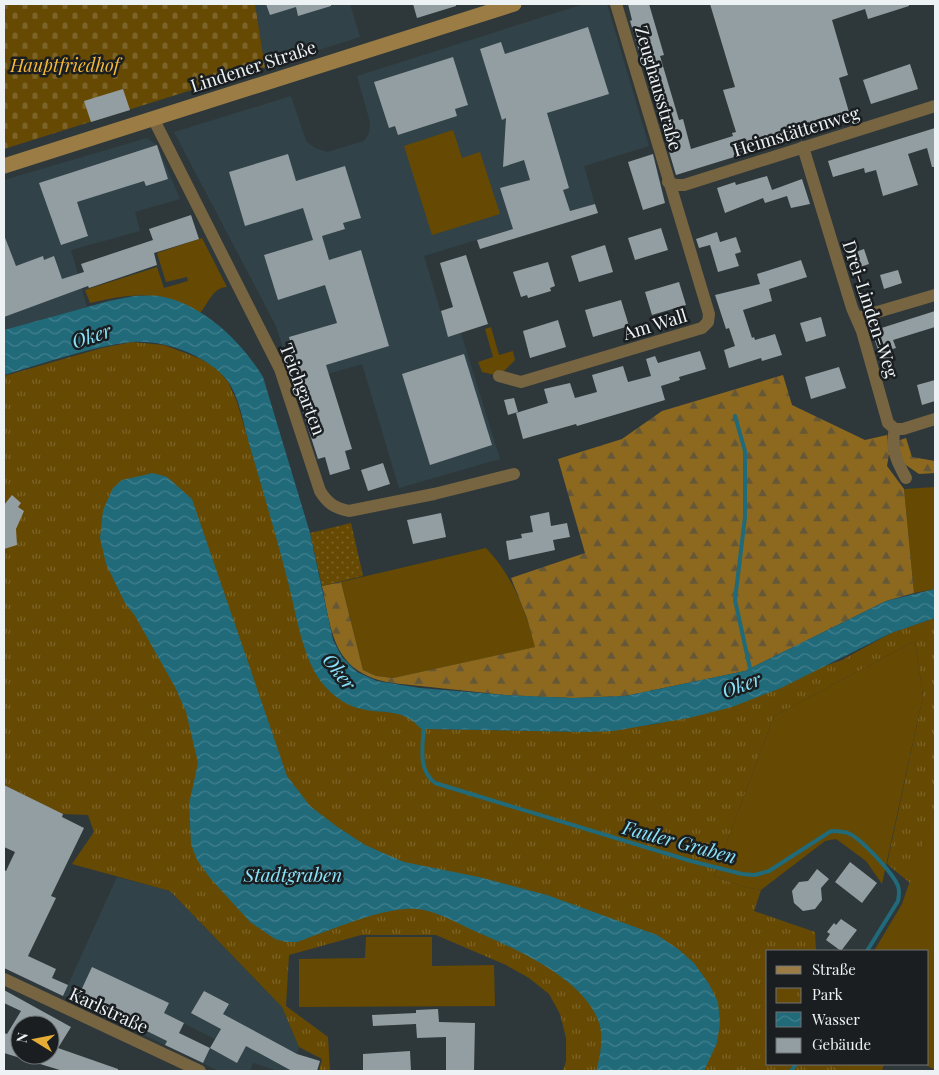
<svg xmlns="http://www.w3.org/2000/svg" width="939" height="1075" font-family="'Playfair Display',serif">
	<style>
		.built { fill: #314348 }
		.grass { fill: #664902 }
		.forest { fill: url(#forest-firs) }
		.cemetery { fill: url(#cemetery-stones) }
		.park { fill: url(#park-tufts) }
		.garden { fill: url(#garden-dots) }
		.water { fill: url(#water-waves) }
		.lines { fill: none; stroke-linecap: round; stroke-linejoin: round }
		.stream { stroke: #216a7a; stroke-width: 4 }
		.building { fill: #939ea2; fill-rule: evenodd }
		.street { stroke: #776441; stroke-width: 12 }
		.secondary { stroke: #9b7c44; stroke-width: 15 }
		.labels { text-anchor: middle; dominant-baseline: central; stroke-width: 5; stroke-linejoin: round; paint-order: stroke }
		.park-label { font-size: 18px; font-style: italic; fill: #f7ba39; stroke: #1a1e20 }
		.street-label { font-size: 18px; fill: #edf3f5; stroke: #1a1e20 }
		.water-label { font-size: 19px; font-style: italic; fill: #89e3fa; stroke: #1a1e20 }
	</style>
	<defs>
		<pattern id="forest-firs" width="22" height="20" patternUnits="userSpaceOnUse" patternTransform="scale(1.25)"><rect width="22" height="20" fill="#8c691f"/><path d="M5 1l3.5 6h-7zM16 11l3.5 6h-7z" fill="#665737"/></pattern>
		<pattern id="cemetery-stones" width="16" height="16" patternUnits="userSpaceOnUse" patternTransform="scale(1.25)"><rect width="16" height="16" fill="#664902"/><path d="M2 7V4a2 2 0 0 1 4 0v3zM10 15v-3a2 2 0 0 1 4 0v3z" fill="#7c6428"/></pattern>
		<pattern id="park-tufts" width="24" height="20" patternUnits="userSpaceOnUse" patternTransform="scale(1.25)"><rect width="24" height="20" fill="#664902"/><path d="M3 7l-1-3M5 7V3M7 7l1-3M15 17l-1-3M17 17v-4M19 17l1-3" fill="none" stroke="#7c6428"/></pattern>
		<pattern id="garden-dots" width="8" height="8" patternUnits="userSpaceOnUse" patternTransform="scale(1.25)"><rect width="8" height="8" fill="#664902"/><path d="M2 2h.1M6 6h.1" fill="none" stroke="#7c6428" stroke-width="1.8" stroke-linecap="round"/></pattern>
		<pattern id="water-waves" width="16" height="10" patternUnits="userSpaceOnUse" patternTransform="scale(1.25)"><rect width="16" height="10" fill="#216a7a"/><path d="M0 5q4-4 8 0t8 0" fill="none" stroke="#42808e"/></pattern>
	</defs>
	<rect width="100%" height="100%" fill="#2e383b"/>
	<g class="built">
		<polygon points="255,4 350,4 360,37 265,67"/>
		<polygon points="584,4 607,4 649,146 584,166 595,204 424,256 448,336 461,333 500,459 399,488 362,364 294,384 276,326 174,132 291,96 306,141 315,148 327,152 364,141 369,133 370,122 357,76"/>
		<polygon points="147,138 157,145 180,199 135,212 140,231 71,250 87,307 4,330 4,180"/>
		<polygon points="117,877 170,891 282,1007 299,1047 292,1071 278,1071 253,1063 250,1071 219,1071 202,1063 215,1039 177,1020 165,1045 63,996"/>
	</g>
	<g class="grass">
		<polygon points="453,130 462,158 480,152 500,214 432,235 404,146"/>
		<path d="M202,238l25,49c-14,0 -19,17 -27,26 -41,-22 -66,-21 -110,-10l-5,-13 72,-23 7,21 24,-7 -1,-4 -21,5 -9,-29z"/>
		<polygon points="491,327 499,355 513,351 515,360 499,376 482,372 478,362 493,357 485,329"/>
		<polygon points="935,487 935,589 914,593 904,489"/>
		<path d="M486,548c27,28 39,62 50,99l-143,31 -17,-2 -13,-6 -22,-88z"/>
		<polygon points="915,641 923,696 882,884 866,861 836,839 825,841 761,890 744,887 714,876 774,716"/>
		<polygon points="935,808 935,1070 924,1064 928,1064 928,951 874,951 902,904"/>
		<polygon points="366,937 432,937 432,966 494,965 495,1006 299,1007 299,959 365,958"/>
		<polygon points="830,1064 884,1064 882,1071 845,1071"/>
	</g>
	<g class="forest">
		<path d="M783,375l9,30 73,35 22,-5 2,19 -2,12 17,23 10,104 -28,8 -141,70 -120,25 -52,2 -68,-3 -113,-12c-58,-10 -60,-48 -70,-97l19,-4 22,88 13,6 17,2 142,-31 -8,-29 -16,-40 74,-25 -27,-94 64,-20 40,-28z"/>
		<polygon points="906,438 912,457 935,461 935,473 919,474 903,463 897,441"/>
	</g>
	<polygon class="cemetery" points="4,4 255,4 265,67 4,149"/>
	<polygon class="park" points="132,342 164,345 201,359 217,369 228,382 237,402 271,517 357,708 403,714 428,729 587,732 657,724 842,660 891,633 935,618 935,808 910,883 887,864 923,696 915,641 774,716 714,876 744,887 761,890 754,911 815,932 816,951 768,951 768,1064 830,1064 845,1071 563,1071 566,1061 566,1038 560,1014 549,994 529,978 506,965 436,935 361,935 289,955 286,1006 328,1037 330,1071 319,1071 322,1059 299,1047 282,1007 170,891 72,864 94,832 88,815 63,814 4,785 4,376 102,348"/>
	<polygon class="garden" points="351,523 363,576 322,586 310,533"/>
	<g class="water">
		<path d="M134,296c8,0 16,-1 24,0 43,6 84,46 105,81l47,156 23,107 9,17 15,15 20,9 43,7 85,7 68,3 52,-2 120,-25 141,-70 49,-12v29l-44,15 -110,55 -49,19 -43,11 -76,13 -26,1 -159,-3 -8,-1c-17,-21 -39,-13 -62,-20 -16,-4 -32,-18 -41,-32 -16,-27 -21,-63 -29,-94 -12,-47 -26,-94 -40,-142 -5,-19 -9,-44 -21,-60 -20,-25 -64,-41 -95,-38 -43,5 -87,21 -128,33v-45l105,-29z"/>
		<path d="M153,473l14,4 25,22 95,277 23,30 26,20 29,19 39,17 75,15 68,18 110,40 21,14 16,14 15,21 9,18 2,21 -3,20 -13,28h-108c4,-13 7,-31 4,-45 -13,-48 -89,-79 -130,-97 -16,-8 -35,-18 -53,-20 -33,-3 -88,22 -120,33h-11l-11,-3 -25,-17 -40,-44 -13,-18 -6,-16 -2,-40 9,-41 -12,-51 -11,-25 -40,-71 -10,-13 -19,-39 -6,-26 3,-28 10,-22 9,-8z"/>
	</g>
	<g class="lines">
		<g class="stream">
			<polyline points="735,416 745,451 745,517 735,600 751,673"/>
			<path d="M424,724c-1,21 -7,45 11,59l256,78 51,13 13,1 14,-4 62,-40c7,0 13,0 19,3 12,6 43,39 48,52 2,5 1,10 0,15l-31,50"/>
			<polyline points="791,1071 796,1064"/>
		</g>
	</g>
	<g class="building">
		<polygon points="266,4 331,4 331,6 298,16 296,7 270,15"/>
		<polygon points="413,4 456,4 456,6 417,18"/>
		<polygon points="628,4 649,4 664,55 660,56 679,120 683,119 691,149 733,136 732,133 736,132 723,90 735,87 710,4 909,4 909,6 868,19 865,9 832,20 848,75 839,78 849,112 799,127 802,136 676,175 630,21 632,20"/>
		<polygon points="588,27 609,94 547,113 569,188 563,190 570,211 595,204 598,213 480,249 477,240 513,229 500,188 530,180 524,160 503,167 506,118 502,120 480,49 501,42 505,54"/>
		<polygon points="453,57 468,105 455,109 457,116 398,135 395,126 389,128 374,82"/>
		<polygon points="910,64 918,89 871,104 863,80"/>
		<polygon points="123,89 130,110 91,122 84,101"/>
		<polygon points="935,128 935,167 932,167 927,148 908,154 918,185 883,196 876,170 865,173 864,168 833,177 828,161"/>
		<polygon points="157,145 168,179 146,186 144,181 77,202 88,236 61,245 39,183"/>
		<polygon points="288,154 296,181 345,166 361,218 343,223 345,229 322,236 329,260 361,250 389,346 326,365 352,449 345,451 350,469 330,475 325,457 318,459 296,391 304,389 289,337 337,323 325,285 278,300 264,255 313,240 303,208 245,226 229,172"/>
		<polygon points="653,154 665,203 643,210 628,162"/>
		<polygon points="767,176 772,190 802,179 810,204 791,208 787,196 765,203 763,198 725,213 717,188 735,182 736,185"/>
		<polygon points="191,215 199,239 154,253 157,265 89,288 88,286 4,317 4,235 16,266 43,256 44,260 54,256 62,279 84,272 81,264 153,240 149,229"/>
		<polygon points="661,228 668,250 635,260 628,238"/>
		<polygon points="717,232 720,242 736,237 741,252 735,254 739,266 718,272 710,245 699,248 696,239"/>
		<polygon points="605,245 613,272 579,282 571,256"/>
		<polygon points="864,249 869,264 851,270 847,255"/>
		<polygon points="466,255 488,324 448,337 441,311 453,307 440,263"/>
		<polygon points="801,260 807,277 769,289 772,301 743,310 752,338 754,337 755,340 775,334 782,355 762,361 761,358 729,368 724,350 735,346 729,328 726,329 715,295 760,284 757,274"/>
		<polygon points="548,262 555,286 550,288 551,291 528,298 527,295 521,297 513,272"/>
		<polygon points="898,270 902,283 884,289 880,275"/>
		<polygon points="679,282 686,305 652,315 645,292"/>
		<polygon points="621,300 629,326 593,337 585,310"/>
		<polygon points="935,311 935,327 893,340 896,348 879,353 872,331"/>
		<polygon points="821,317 826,336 806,342 800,323"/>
		<polygon points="558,320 566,347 530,358 523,331"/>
		<polygon points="700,351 706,369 679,377 680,380 661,386 665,400 577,426 576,424 523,439 516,413 548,403 544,389 570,383 575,398 597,392 592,375 623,366 628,382 651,376 646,359 655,356 658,363"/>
		<polygon points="464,354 492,445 430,465 402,374"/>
		<polygon points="839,367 846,388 811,399 805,377"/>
		<polygon points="935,380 935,401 922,405 917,385"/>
		<polygon points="514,398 518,412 508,415 504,400"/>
		<polygon points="383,463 390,484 368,491 361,470"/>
		<polygon points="12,495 21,503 18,507 24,511 16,529 17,545 4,549 4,505"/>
		<polygon points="549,512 551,526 567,523 570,537 553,540 555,550 509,560 506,541 522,538 521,534 533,532 530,516"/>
		<polygon points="441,513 446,537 413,544 407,520"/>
		<polygon points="4,785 63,814 62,817 84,828 51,896 56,898 28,956 56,969 52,978 68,985 63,996 4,968 4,870 6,871 15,852 4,847"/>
		<polygon points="850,862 877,883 862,903 835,882"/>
		<polygon points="817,869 829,879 821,888 822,900 815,909 803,911 794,903 792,891 799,882 808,881"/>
		<polygon points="841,919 857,930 841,951 826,940 830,934 827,932 834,923 836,925"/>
		<polygon points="92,967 169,1003 164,1013 184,1023 179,1033 210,1048 203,1063 165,1045 167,1041 78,997"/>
		<path d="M4,990l67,37 -13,21 60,21v2h-55l-59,-18v-20l3,1 14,-23 -17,-8zM20,1025h30v30h-30z"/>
		<polygon points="204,991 229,1004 223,1014 297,1054 320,1061 317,1071 292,1071 246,1046 237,1063 210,1048 221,1029 191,1013"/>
		<polygon points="438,1009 439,1022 475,1023 474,1071 446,1071 446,1037 417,1038 416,1024 373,1026 372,1015 416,1013 416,1010"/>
		<polygon points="410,1051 411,1071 363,1071 363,1054"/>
	</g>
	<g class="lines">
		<g class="street">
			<path d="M153,118l127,251 40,122c8,13 15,17 29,20l85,-17 80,-20"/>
			<polyline points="803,147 852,308 862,331 888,423 895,429"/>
			<polyline points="668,182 676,185 684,185 935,106"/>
			<polyline points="857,318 935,295"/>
			<polyline points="499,376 521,382 702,328 708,322 709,314 616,4"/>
			<path d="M895,429c-5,19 2,33 11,49"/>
			<polyline points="895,429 903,429 935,419"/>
			<polyline points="4,979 200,1071"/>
		</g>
		<polyline class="secondary" points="4,166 514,4"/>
	</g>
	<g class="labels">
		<g class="park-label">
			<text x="65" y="65">Hauptfriedhof</text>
		</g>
		<g class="street-label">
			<text transform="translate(253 66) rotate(-18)">Lindener Straße</text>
			<text transform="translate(659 88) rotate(74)">Zeughausstraße</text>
			<text transform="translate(796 131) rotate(-17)">Heimstättenweg</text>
			<text transform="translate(871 309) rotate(72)">Drei-Linden-Weg</text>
			<text transform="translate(655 324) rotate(-17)">Am Wall</text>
			<text transform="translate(303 389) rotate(69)">Teichgarten</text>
			<text transform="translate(109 1010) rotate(25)">Karlstraße</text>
		</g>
		<g class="water-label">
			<text transform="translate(91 335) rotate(-18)">Oker</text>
			<text transform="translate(340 671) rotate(52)">Oker</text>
			<text transform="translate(741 684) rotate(-20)">Oker</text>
			<text transform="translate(680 841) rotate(15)">Fauler Graben</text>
			<text x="293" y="874">Stadtgraben</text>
		</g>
	</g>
	<rect width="939" height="1075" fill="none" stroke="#edf3f5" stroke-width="10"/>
	<rect x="766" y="950" width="162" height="115" fill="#1a1e20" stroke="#6e7375"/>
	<rect x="776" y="966" width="25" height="8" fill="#9b7c44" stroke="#6e7375"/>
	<text x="812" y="975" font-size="15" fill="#edf3f5">Straße</text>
	<rect x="776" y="988" width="25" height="15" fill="url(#park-tufts)" stroke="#6e7375"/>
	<text x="812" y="1000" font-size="15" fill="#edf3f5">Park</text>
	<rect x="776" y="1012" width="25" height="15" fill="url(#water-waves)" stroke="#6e7375"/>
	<text x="812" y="1025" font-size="15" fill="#edf3f5">Wasser</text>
	<rect x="776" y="1038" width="25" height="15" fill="#939ea2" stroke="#6e7375"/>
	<text x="812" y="1050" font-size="15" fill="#edf3f5">Gebäude</text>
	<g transform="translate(35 1040) rotate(280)"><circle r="24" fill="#1a1e20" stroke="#6e7375"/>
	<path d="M0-4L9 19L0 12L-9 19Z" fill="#e6ad36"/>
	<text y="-8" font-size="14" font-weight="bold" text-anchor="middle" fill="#edf3f5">N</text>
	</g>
</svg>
